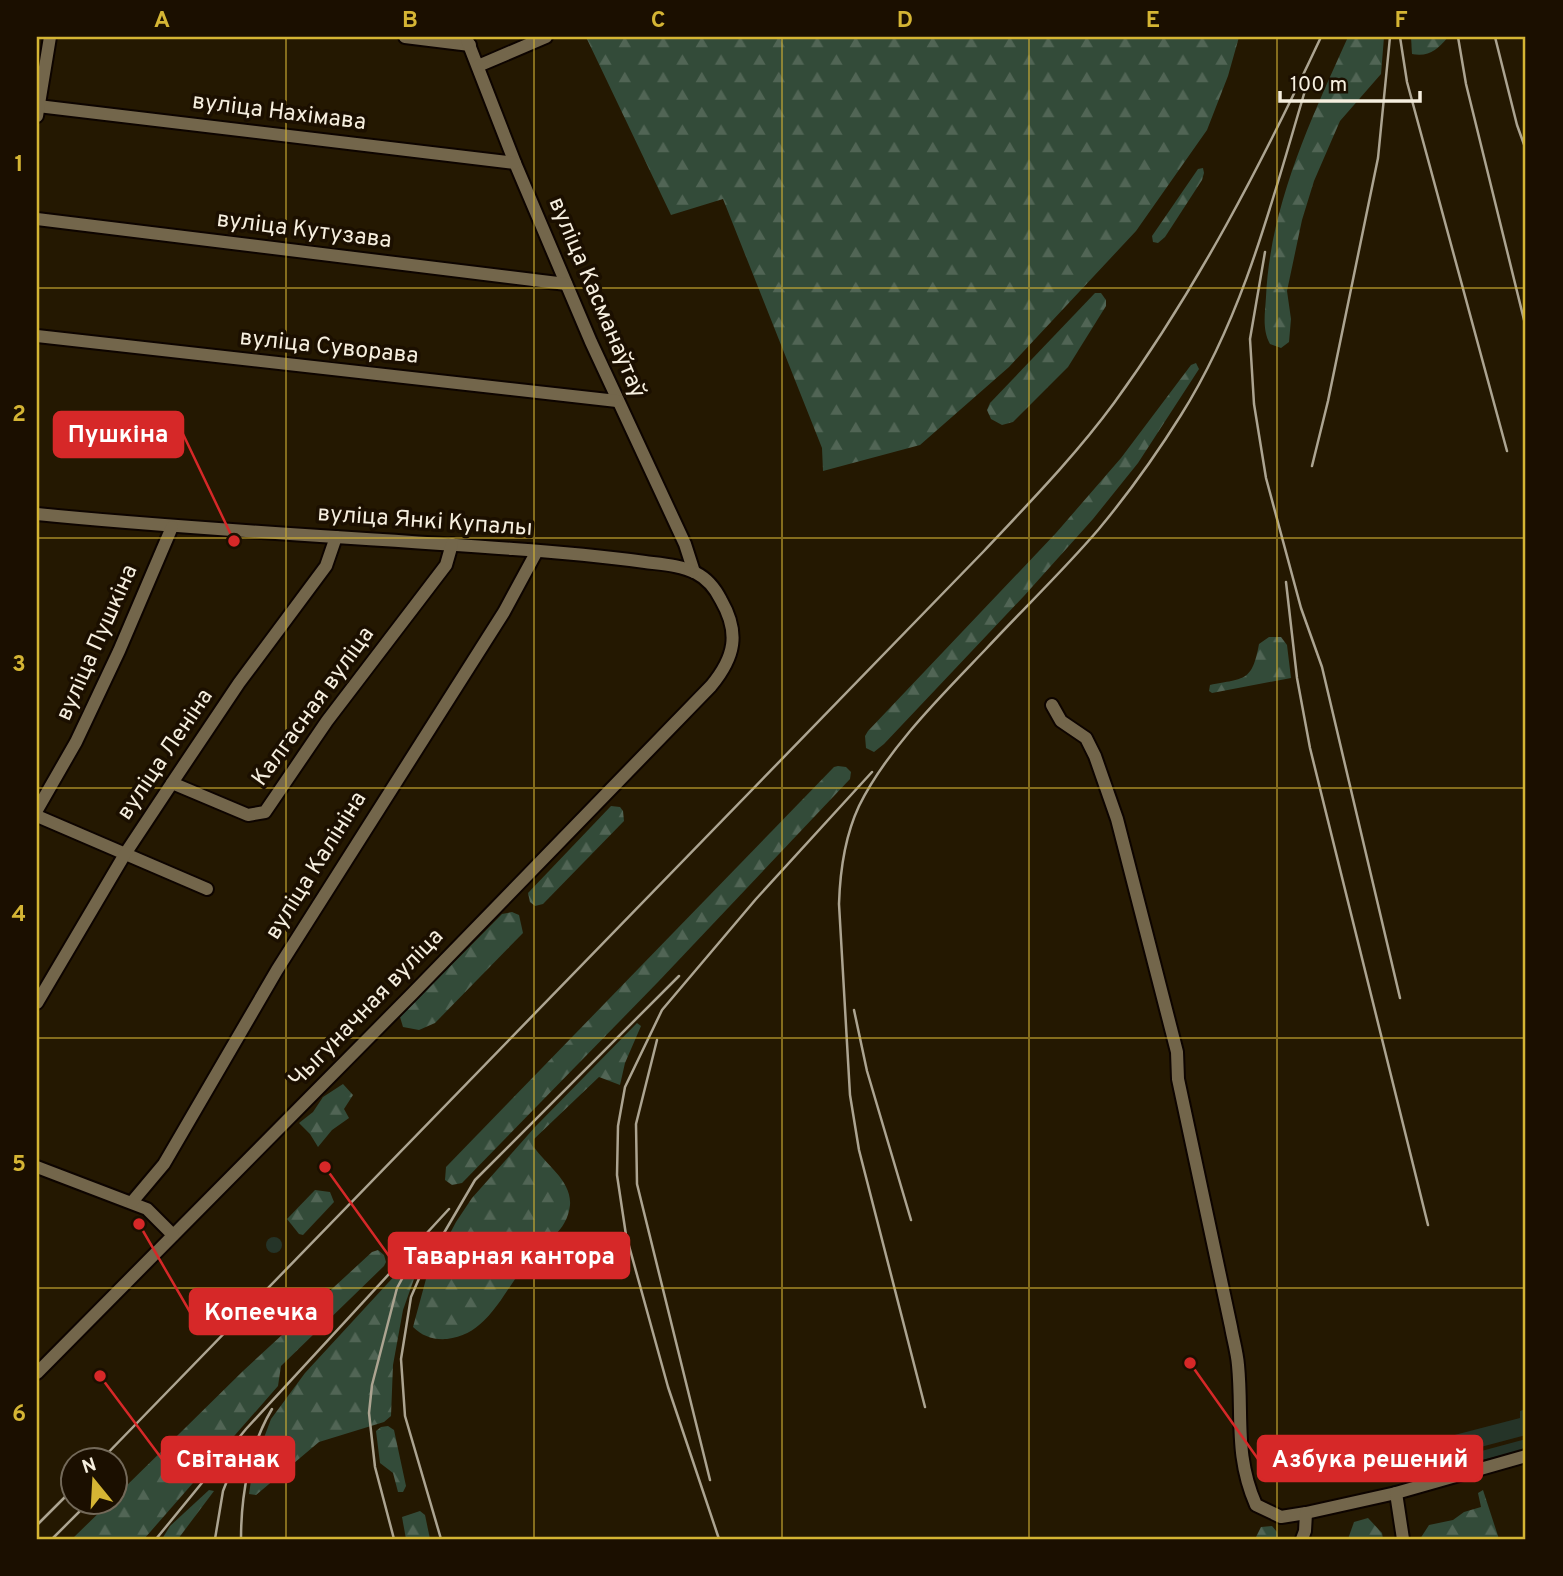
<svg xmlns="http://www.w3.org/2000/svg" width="1563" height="1576" font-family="Overpass,sans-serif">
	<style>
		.grass { fill: #253428 }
		.forest { fill: url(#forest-firs) }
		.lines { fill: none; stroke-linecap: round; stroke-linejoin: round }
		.minor-casing { stroke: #0d0400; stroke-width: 16 }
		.minor { stroke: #73664b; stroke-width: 12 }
		.rail { stroke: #aca491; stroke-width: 2.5 }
		.grid { fill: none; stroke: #d5b534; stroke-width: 2; stroke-opacity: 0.55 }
		.labels { text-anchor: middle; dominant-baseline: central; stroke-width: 7; stroke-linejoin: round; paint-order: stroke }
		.street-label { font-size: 23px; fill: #f6efdf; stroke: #1b0f00 }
		.leader { fill: none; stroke: #d62828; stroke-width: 2.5 }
		.callout-dot { fill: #d62828; stroke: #1b0f00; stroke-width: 2.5 }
		.callout { fill: #d62828; stroke: #d62828; stroke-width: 2.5 }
		.callout-label { font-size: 24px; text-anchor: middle; font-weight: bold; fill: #fff }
		.neatline { fill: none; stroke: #d5b534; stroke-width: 2.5 }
		.grid-label { font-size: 23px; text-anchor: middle; font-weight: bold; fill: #d5b534 }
	</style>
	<defs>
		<pattern id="forest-firs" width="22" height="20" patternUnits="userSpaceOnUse" patternTransform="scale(1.75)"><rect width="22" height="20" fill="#334b39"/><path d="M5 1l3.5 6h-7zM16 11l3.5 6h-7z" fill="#516555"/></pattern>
	</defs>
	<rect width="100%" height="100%" fill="#241801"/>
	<g class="grass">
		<circle cx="274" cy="1245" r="8"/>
		<polygon points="1526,1409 1526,1435 1394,1470 1389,1452 1520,1418 1520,1411"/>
		<polygon points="1526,1439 1526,1449 1402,1480 1396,1474"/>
	</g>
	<g class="forest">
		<polygon points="586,37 1239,37 1228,76 1207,130 1136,231 1009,367 920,445 823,471 822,448 723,199 671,215"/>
		<path d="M1348,37h36l-3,37 -41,47 -26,60 -12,39 -15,71 4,28 -2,23 -8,6 -11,-4c-8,-15 -5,-30 -4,-47 4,-91 45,-178 82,-260z"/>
		<path d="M1411,37h37c-11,13 -19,20 -36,17z"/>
		<polygon points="1203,168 1204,173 1202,180 1165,237 1158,243 1153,242 1152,236 1198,169"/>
		<polygon points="1095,293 1101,293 1106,300 1106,306 1068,367 1013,422 1002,425 991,419 987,410 990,403"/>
		<polygon points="1196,363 1199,369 1138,463 1093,519 1024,596 884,744 874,752 866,748 865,736 868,731 1056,533 1121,458 1191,365"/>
		<path d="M1269,637h12l6,8 4,33 -79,15 -3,-2 1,-6c35,-7 42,-3 49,-41z"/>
		<polygon points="838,766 846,767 851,772 850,779 658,982 462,1183 452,1185 445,1180 446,1167 834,767"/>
		<polygon points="611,806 620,807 623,811 624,821 543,904 535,906 530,902 528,893"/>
		<polygon points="512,912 519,915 523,933 435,1023 419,1030 403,1027 400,1017 502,914"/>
		<path d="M637,1023l4,3 -16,37 -5,22 -21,-8 -65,62v8c12,18 38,34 36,58 -3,28 -25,35 -41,55 -24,28 -40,75 -82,79 -14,1 -25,-3 -34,-12l13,-48 30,-57 16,-24 63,-71z"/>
		<polygon points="343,1084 353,1095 344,1109 349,1118 332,1130 318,1147 310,1134 299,1123 313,1112 323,1097"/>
		<polygon points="315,1190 330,1192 334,1202 303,1235 299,1234 287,1219"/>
		<polygon points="378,1250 384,1255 386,1262 384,1266 281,1366 278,1386 144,1539 72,1539 109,1503 116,1502 116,1496 243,1371 372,1252"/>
		<polygon points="412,1259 417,1260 419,1265 403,1310 393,1365 391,1416 384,1422 319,1442 256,1495 249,1494 253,1467 271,1419 305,1373 399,1271"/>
		<polygon points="388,1426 394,1430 406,1486 403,1492 398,1492 393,1473 380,1463 376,1431 381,1427"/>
		<polygon points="209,1490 214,1491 178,1539 162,1539 170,1526"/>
		<polygon points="1483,1490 1499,1539 1420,1539 1429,1525 1453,1520 1464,1512 1481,1507 1478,1493"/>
		<polygon points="420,1511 425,1515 430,1539 406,1539 402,1517"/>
		<polygon points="1368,1518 1382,1533 1383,1539 1348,1539 1354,1522"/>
		<polygon points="1272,1526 1277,1532 1278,1539 1255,1539 1261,1527"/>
	</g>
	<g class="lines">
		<defs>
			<g id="minor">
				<polyline points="405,37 470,45"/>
				<polyline points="466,37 515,163 591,342 685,544 694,572"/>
				<polyline points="478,66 546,37"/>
				<polyline points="38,106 515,163"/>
				<polyline points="37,116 50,37"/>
				<polyline points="37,219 566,284"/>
				<polyline points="37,336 617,401"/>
				<path d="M37,514c158,16 317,23 476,35 44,3 88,7 132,13 16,2 36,3 51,11 12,6 19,15 25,27 19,33 14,57 -10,86l-299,308 -375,379"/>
				<path d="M1052,705l9,16 25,17 9,18 22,63 60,233 1,27 53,248c2,12 6,25 7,38 5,51 -4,90 18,140l25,12 25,-4 90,-20 130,-37"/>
				<polyline points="172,783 248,815 265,812 327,721 446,565 452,544"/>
				<polyline points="37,810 76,742 119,651 172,527"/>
				<polyline points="37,816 207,889"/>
				<polyline points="37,1003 125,854 172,783 239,683 326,566 336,537"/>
				<polyline points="37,1167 147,1209 173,1235"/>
				<polyline points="132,1202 164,1164 277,970 504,612 537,551"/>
				<polyline points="1396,1493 1403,1539"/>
				<polyline points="1302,1539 1305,1531 1306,1513"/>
			</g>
		</defs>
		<use href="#minor" class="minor-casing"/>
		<use href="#minor" class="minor"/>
		<g class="rail">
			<polyline points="1400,37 1407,82 1507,451"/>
			<polyline points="1458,37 1466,84 1526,328"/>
			<polyline points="1495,37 1517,125 1526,150"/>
			<polyline points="1265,252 1250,339 1254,404 1266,478 1301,608 1322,667 1400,998"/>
			<polyline points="1312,466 1328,401 1378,158 1390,37"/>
			<polyline points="1286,582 1297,678 1310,748 1428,1225"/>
			<polyline points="854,1010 867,1071 911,1220"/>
			<polyline points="657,1040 636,1124 637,1184 710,1480"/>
			<path d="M925,1407l-66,-257 -9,-55 -11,-191c1,-33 6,-68 20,-98 28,-57 83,-111 126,-156 37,-40 77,-78 113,-120 30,-36 58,-75 83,-115 64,-102 92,-218 126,-331"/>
			<path d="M101,1460l883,-909c45,-48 91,-95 130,-148 83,-114 148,-240 207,-366"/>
			<polyline points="37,1525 74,1488"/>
			<polyline points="52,1539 89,1502"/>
			<polyline points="156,1539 246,1429 449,1209"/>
			<polyline points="215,1539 223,1491 242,1443"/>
			<path d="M241,1539c0,-43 8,-92 31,-130"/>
			<polyline points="394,1539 375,1467 369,1413 372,1385 397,1288 416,1253"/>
			<polyline points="441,1539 405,1416 401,1359 411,1297 424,1267 475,1180 679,976"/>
			<polyline points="719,1539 668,1387 626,1235 617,1175 618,1126 625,1087 662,1010 756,899 872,772"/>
		</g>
	</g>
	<path class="grid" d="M286,37v1502M534,37v1502M782,37v1502M1029,37v1502M1277,37v1502M37,288h1489M37,538h1489M37,788h1489M37,1038h1489M37,1288h1489"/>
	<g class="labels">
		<g class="street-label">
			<text transform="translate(279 113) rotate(7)">вуліца Нахімава</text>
			<text transform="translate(304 231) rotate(7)">вуліца Кутузава</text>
			<text transform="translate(596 298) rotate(67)">вуліца Касманаўтаў</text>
			<text transform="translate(329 348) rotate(6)">вуліца Суворава</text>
			<text transform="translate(425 522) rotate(4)">вуліца Янкі Купалы</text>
			<text transform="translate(98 643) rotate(-66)">вуліца Пушкіна</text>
			<text transform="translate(314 707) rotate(-54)">Калгасная вуліца</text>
			<text transform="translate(166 755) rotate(-56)">вуліца Леніна</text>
			<text transform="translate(317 866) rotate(-58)">вуліца Калініна</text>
			<text transform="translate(367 1009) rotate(-46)">Чыгуначная вуліца</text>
		</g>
	</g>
	<path class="leader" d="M234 541L183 434M325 1167L389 1256M139 1224L190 1312M1190 1363L1258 1459M100 1376L162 1459"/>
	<g class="callout-dot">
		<circle cx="234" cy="541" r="7"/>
		<circle cx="325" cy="1167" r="7"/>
		<circle cx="139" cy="1224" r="7"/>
		<circle cx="1190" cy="1363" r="7"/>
		<circle cx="100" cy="1376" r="7"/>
	</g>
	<g class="callout">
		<rect x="54" y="412" width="129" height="45" rx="7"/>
		<rect x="389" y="1233" width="240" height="45" rx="7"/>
		<rect x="190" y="1289" width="142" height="45" rx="7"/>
		<rect x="1258" y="1436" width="224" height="45" rx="7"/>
		<rect x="162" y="1437" width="132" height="45" rx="7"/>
	</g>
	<g class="callout-label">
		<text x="118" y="442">Пушкіна</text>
		<text x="509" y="1264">Таварная кантора</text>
		<text x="261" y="1320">Копеечка</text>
		<text x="1370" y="1467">Азбука решений</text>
		<text x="228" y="1467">Світанак</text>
	</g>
	<rect width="1563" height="1576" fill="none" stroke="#1b0f00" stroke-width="77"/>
	<g transform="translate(94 1481) rotate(342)"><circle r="33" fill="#1b0f00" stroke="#736959" stroke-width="2"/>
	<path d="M0-5L12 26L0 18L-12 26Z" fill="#d5b534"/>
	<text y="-10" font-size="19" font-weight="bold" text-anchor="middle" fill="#f6efdf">N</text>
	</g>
	<path d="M1280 91v10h140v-10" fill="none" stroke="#f6efdf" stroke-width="3.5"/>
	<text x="1290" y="91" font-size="21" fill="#f6efdf" stroke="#1b0f00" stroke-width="5" paint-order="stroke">100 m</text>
	<rect x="38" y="38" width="1486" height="1500" class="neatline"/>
	<g class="grid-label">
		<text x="162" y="27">A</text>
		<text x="410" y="27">B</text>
		<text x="658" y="27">C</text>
		<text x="905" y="27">D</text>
		<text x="1153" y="27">E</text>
		<text x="1401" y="27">F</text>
		<text x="19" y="171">1</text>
		<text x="19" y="421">2</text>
		<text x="19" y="671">3</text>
		<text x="19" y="921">4</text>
		<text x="19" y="1171">5</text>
		<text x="19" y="1421">6</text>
	</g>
</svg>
